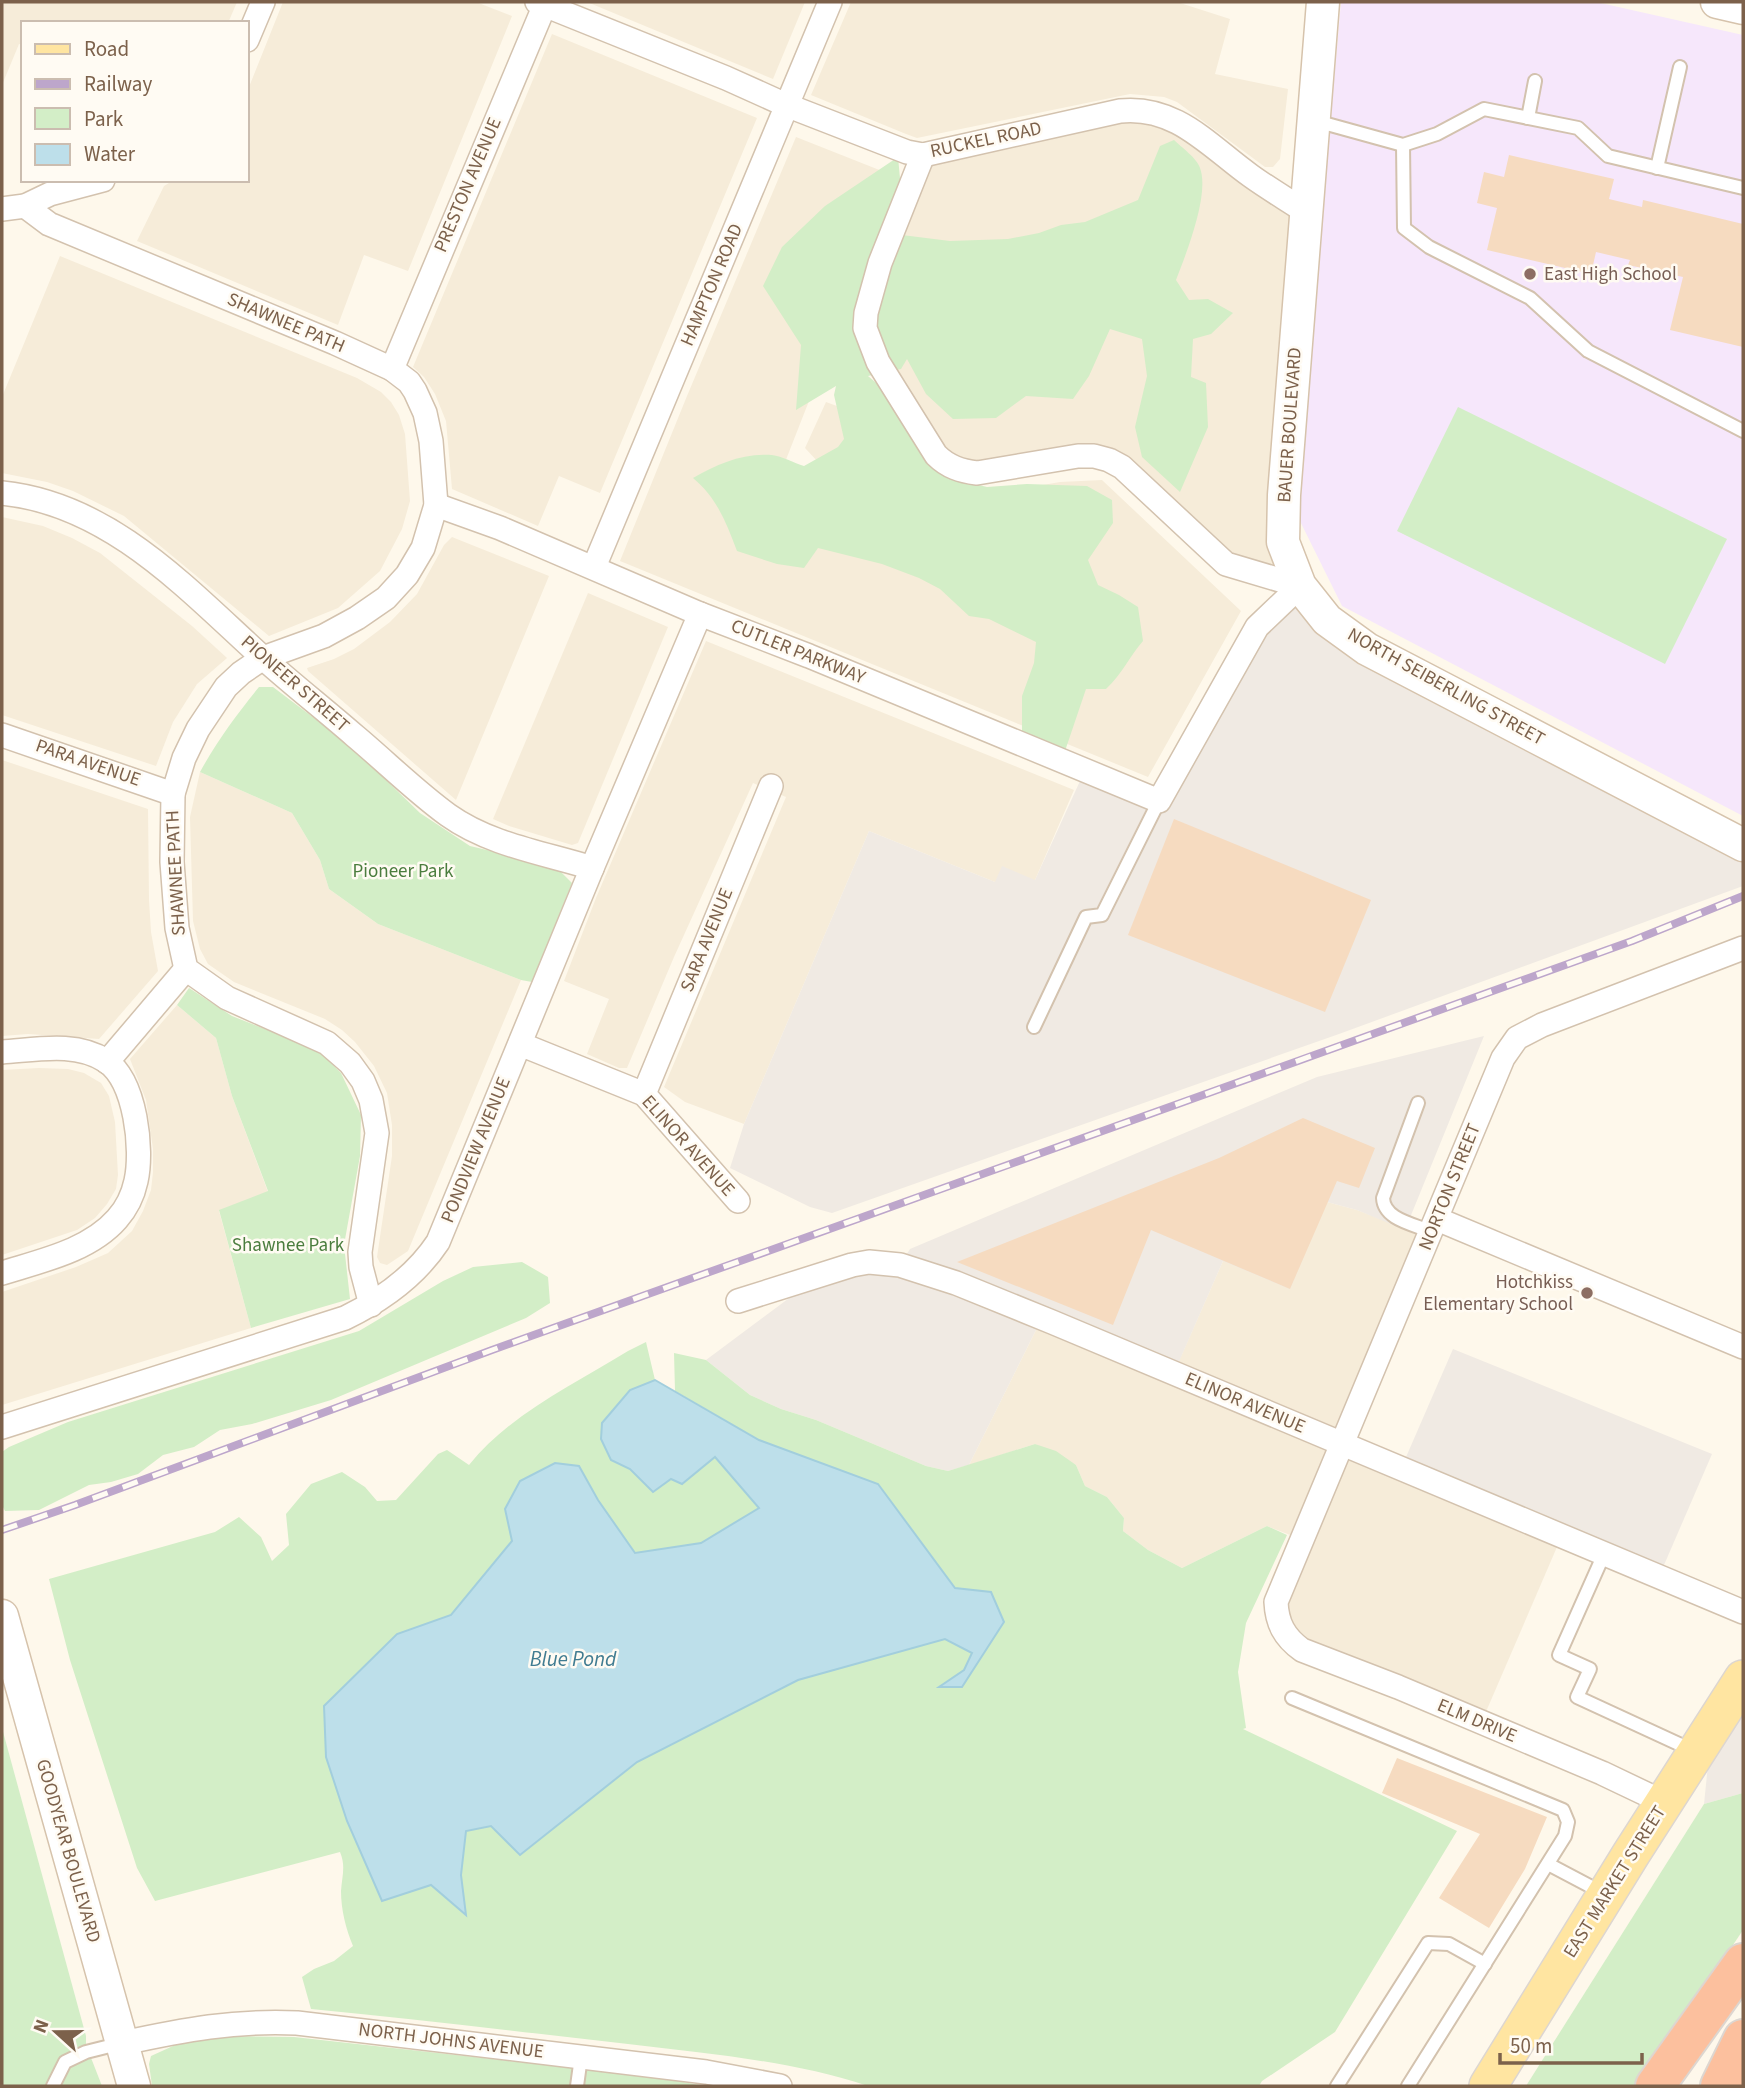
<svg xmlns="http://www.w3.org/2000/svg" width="1745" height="2088" font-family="'Source Sans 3',sans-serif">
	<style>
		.residential { fill: #f6ecd9 }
		.industrial { fill: #f0eae3 }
		.education { fill: #f6e7fb }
		.green { fill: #d3eec7 }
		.water { fill: #bddfea; stroke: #a2cedd; stroke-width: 2 }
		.building { fill: #f6dbc0 }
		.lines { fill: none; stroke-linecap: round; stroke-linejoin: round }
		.lane-casing { stroke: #d3c2ae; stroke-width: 16 }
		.street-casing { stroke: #d3c2ae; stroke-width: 26 }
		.secondary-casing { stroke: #d6c3ac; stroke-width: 35 }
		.primary-casing { stroke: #ddd6d0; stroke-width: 40 }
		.highway-casing { stroke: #ddd6d0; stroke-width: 42 }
		.lane { stroke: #fff; stroke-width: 12 }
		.street { stroke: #fff; stroke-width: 23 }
		.secondary { stroke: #fff; stroke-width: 32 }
		.primary { stroke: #ffe5a1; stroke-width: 37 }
		.highway { stroke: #fcc09e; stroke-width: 38 }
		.rail-casing { stroke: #bda6cb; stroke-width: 8 }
		.rail { stroke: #fffbf3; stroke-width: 5; stroke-dasharray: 16; stroke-linecap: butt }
		.education-dot { fill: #8d6e63; stroke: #fffbf3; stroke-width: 2.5 }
		.labels { text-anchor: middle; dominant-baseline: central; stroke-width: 5; stroke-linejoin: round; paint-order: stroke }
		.street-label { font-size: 19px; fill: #7c614b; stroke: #fffbf3 }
		.education-label { font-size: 19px; fill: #785e54; stroke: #fffbf3; text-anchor: start }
		.park-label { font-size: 19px; fill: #4b7d3e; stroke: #fffbf3 }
		.water-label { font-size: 21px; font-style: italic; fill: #417c91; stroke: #fffbf3 }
	</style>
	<rect width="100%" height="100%" fill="#fef8eb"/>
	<g class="residential">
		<polygon points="2,2 237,2 228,23 23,23 23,45 19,44 2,85"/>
		<polygon points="283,2 476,2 512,16 408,271 364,255 338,325 137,241 164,186 174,180 247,180 247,92"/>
		<polygon points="587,2 805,2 773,79"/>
		<polygon points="851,2 1177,2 1230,19 1215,74 1288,89 1280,159 1273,167 1265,167 1177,102 1164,97 1130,94 917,138 906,134 811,95"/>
		<polygon points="552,34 757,118 600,493 559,476 538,526 452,489 446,421 435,394 424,377 413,367"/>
		<polygon points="1137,110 1306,212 1284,495 1300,586 1226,564 1109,460 993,471 942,461 866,313 923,155"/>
		<polygon points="796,137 887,173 845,309 780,475 819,463 805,448 826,402 888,425 981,496 1060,482 1102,480 1241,611 1148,777 620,561 687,396"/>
		<polygon points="60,256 357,378 381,392 391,402 399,415 405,434 410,501 402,529 380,571 338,608 269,636 124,516 73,491 47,482 2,473 2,397"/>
		<polygon points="2,517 43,526 72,538 100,553 192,626 227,658 197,684 173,722 156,766 2,715"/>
		<polygon points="452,537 549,576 456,800 308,671 307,668 334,659 354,649 390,622 417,594 444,545"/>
		<polygon points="588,593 668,627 578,843 572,845 509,826 493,819"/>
		<polygon points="706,641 1074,790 1035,880 995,882 869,831 744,1124 685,1102 664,1087 786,797 753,783 674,957 627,1068 619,1068 587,1054 609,999 564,981 596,898"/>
		<polygon points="2,760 148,809 149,900 151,932 158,971 99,1039 28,1034 2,1036"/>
		<polygon points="200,772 292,813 320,860 329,889 378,924 521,980 408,1251 387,1265 380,1263 377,1257 392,1156 392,1125 387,1093 374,1066 355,1042 342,1030 325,1019 234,982 208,964 200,949 193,921 190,817"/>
		<polygon points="177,1005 216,1038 232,1096 268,1192 219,1211 251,1328 2,1405 2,1292 76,1267 108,1253 132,1231 143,1211 151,1190 153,1172 153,1149 146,1100 130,1059"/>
		<polygon points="39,1068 68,1069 84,1073 101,1083 109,1096 115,1122 118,1175 116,1189 107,1204 95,1218 77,1230 2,1255 2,1070"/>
		<polygon points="1327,1202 1357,1210 1425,1236 1340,1440 1175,1370 1223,1261"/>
		<polygon points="1038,1326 1335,1447 1298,1538 1267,1526 1182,1568 1148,1550 1123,1531 1124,1518 1107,1497 1085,1486 1076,1465 1035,1444 969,1465"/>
		<polygon points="1344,1455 1560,1540 1485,1714 1309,1645 1297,1635 1286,1611 1293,1581"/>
	</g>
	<g class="industrial">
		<polygon points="1300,586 1327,620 1743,845 1743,886 1339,1034 832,1213 810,1207 730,1168 744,1124 869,831 995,882 1002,866 1035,880 1085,770 1158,801 1257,627"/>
		<polygon points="1484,1036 1405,1230 1357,1210 1327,1202 1290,1289 1223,1261 1174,1373 900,1265 910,1249 1317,1077"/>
		<polygon points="877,1268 1038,1326 969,1465 948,1471 926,1466 816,1420 781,1409 750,1395 706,1360 800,1290"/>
		<polygon points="1453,1349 1712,1454 1661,1572 1403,1464"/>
		<polygon points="1743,1691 1743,1793 1704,1804 1710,1745"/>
	</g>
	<polygon class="education" points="1341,2 1596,2 1743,35 1743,816 1342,606 1296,513"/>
	<g class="green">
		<path d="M1174,140c7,7 23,18 26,28 10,26 -14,86 -24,112l13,20 19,-1 25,14 -22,21 -18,5 -2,38 15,6 2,44 -28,65 -38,-35 -7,-30 12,-51 -5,-37 -32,-10 -21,47 -16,23 -47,-3 -30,22 -43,1 -27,-25 -19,-35 -6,10 -33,7 19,16 75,89 25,6 40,-3 60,2 25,14 1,23 -25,37 10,25 21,10 19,12 5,34c-14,16 -20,32 -37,48h-20l-21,62 -43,-19v-36l12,-33 2,-21 -47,-23 -20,-3 -29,-27 -21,-11 -37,-14 -64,-16 -14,20 -27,-4 -40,-13c-11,-29 -20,-53 -44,-73 25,-14 49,-25 79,-23 10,1 22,8 32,11l34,-19 6,-8 -10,-44 2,-9 -40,24 5,-65 -38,-59 19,-39 43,-41 73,-49 3,32 -22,98 23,-52 48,6 58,-2 31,-6 22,-8 24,-3 53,-22 22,-54z"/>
		<polygon points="1458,407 1727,539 1665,664 1397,531"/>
		<path d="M259,687h14l78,59 69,67 50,33 68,16 20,7 14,14 -40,99 -11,-2 -143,-56 -49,-35 -9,-29 -28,-47 -92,-41c17,-31 37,-58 59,-85z"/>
		<polygon points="189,988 232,1016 318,1050 341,1073 361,1115 360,1156 344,1245 350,1299 251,1328 219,1210 268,1191 232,1096 216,1038 177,1005"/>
		<polygon points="522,1262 548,1277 550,1303 526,1318 331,1400 252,1424 220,1430 194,1447 163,1455 138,1474 111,1482 89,1485 39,1510 5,1511 2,1505 2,1452 9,1447 68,1422 359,1331 443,1281 473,1267"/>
		<path d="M646,1342l9,38 -25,10 -19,70 19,9 23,23 18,-13 11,5 33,-28 45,52 -59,35 -66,10 -37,-53 -19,-34 -74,43 7,32 -61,74 -54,19 34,251 35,28 -5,-38 4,-44 26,-5 29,29 117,-93 161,-82 147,-42 28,15 -9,17 -3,17 43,-65 -13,-30 -36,-4 -77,-104 -119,-44 -84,-49 -1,-38 32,7 44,35 31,14 35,11 110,46 22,5 87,-27 21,7 20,14 9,21 22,11 17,21 -1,13 25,19 34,18 85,-42 20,9 -41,88 -8,49 8,56 -3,1 214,102 -122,201 -73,49 -3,5h-391c-78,-26 -160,-32 -240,-42 -106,-12 -211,-25 -317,-35l-9,-32 12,-8 20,-8 19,-15c-7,-17 -12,-36 -12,-55 1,-15 5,-25 -1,-39l-185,49 -18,-33 -67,-208 -21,-81 166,-47 24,-15 22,20 11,24 17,-16 -3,-31 25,-30 31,-12 23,15 12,14 19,-1 42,-46 9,-4 22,15c41,-51 104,-80 159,-114z"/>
		<polygon points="2,1728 86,2036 86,2045 102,2086 2,2086"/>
		<polygon points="1743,1793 1743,1930 1639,2086 1526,2086 1704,1804"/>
		<polygon points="229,2036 294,2037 527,2063 617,2070 705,2086 152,2086 149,2064 151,2056 184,2041"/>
	</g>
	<polygon class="water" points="655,1380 759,1440 878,1484 955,1588 991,1592 1004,1622 962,1687 939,1687 964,1670 972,1653 945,1639 798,1680 637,1762 520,1855 491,1826 466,1831 461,1875 466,1915 431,1885 382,1901 347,1821 326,1757 324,1706 397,1634 451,1615 512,1541 505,1509 520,1481 555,1463 579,1466 598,1500 635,1553 701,1543 759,1508 715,1457 682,1484 671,1479 653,1492 630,1469 611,1460 601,1439 602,1423 630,1390"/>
	<g class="building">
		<polygon points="1509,155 1614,179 1609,199 1642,207 1643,200 1743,224 1743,347 1670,330 1683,277 1628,265 1630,260 1596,252 1591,274 1487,250 1497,208 1477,203 1484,172 1504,177"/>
		<polygon points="1174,819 1371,900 1325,1012 1128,935"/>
		<polygon points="1303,1118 1375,1148 1359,1188 1337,1181 1290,1289 1151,1230 1113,1325 957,1262 1219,1158"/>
		<polygon points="1397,1758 1547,1817 1525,1869 1489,1928 1439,1898 1480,1834 1382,1793"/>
	</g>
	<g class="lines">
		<defs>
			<g id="lane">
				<polyline points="1528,118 1535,81"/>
				<polyline points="1316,121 1403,145 1437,134 1484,109 1578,128 1608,156 1743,188"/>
				<polyline points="1403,145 1404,228 1429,247 1530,298 1588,351 1743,431"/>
				<polyline points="1657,168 1680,67"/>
				<polyline points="1034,1027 1086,917 1102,915 1159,801"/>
				<path d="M1418,1103l-35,95c1,22 31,26 49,34"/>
				<polyline points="1604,1554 1559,1655 1590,1669 1577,1697 1694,1751"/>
				<polyline points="1292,1698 1563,1810 1568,1822 1565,1836 1408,2086"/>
				<polyline points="1548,1864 1603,1893"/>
				<polyline points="53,2086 65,2062 86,2052 122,2043"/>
				<polyline points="577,2086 581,2057"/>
				<polyline points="1337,2086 1428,1943 1449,1944 1485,1964"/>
			</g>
			<g id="street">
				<path d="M537,2l189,76 60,27 121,47 16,3 197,-44c56,-6 89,35 131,65 18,13 37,24 55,36"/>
				<polyline points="247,40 263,2"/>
				<path d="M923,155l-43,108 -14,50 -1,15 13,34 58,93c12,12 25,16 41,18l101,-17h16l15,4 13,7 104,97 74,22"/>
				<polyline points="25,206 49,224 335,343 392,369 409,382 415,391 425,413 431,441 436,505 423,548 407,575 386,598 357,618 324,636 263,658 241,673 226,687 198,729 184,758 173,794 172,862 177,928 186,969 227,998 327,1043 350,1063 363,1081 371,1100 377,1133 360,1252 361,1267 371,1305"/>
				<polyline points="2,209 25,206 50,194 103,180"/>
				<polyline points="392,369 546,2"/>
				<path d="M2,493c108,11 184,95 260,164 30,27 62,52 93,79 31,26 60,55 93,79 42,30 96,38 144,53"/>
				<polyline points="436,505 500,528 700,614 809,656 1159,801 1257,627 1300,586"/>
				<polyline points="594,567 830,2"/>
				<polyline points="2,735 173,794"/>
				<polyline points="520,1044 644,1094 738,1201"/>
				<path d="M2,1052c33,-2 74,-11 104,9 30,20 37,89 30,120 -3,14 -10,28 -19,38 -28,32 -77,42 -115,54"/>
				<polyline points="107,1062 186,969"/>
				<polyline points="644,1094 771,786"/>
				<polyline points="1437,1219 1743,1347"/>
				<polyline points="738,1301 852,1265 869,1262 900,1265 956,1283 1052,1322 1743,1612"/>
				<path d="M2,1427l343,-109c37,-18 70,-41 93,-76l154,-374 108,-254"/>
				<path d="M1665,1803l-63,-30 -204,-86 -96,-37c-18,-13 -25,-27 -26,-48l227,-544 14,-20 25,-13 201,-77"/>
				<path d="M123,2043c60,-13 112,-23 174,-20l409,49 74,14"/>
			</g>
			<g id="secondary">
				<polyline points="1323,2 1284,495 1283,542 1300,586 1327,620 1367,649 1743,845"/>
				<polyline points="1717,2 1743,8"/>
				<polyline points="2,1616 134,2086"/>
			</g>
			<polyline id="primary" points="1488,2086 1631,1854 1743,1679"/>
			<g id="highway">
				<polyline points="1655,2086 1743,1963"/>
				<polyline points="1720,2086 1743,2039"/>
			</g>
		</defs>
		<use href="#lane" class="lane-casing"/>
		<use href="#street" class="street-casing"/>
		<use href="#secondary" class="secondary-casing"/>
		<use href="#primary" class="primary-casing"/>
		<use href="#highway" class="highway-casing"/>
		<use href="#lane" class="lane"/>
		<use href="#street" class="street"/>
		<use href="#secondary" class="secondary"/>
		<use href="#primary" class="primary"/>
		<use href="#highway" class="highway"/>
		<defs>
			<polyline id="rail" points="2,1530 75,1505 492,1350 1632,941 1743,896"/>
		</defs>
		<use href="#rail" class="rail-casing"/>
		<use href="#rail" class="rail"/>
	</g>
	<g class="education-dot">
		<circle cx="1530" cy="274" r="7"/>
		<circle cx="1587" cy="1293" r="7"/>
	</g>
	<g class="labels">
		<g class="street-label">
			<text transform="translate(986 140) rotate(-12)">RUCKEL ROAD</text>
			<text transform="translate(468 185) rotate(-67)">PRESTON AVENUE</text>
			<text transform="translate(712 285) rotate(-67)">HAMPTON ROAD</text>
			<text transform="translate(286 323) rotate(23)">SHAWNEE PATH</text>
			<text transform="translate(1290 425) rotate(-86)">BAUER BOULEVARD</text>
			<text transform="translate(798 652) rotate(22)">CUTLER PARKWAY</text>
			<text transform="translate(295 684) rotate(41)">PIONEER STREET</text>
			<text transform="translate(1446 687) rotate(29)">NORTH SEIBERLING STREET</text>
			<text transform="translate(88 763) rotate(19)">PARA AVENUE</text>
			<text transform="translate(176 873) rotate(-93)">SHAWNEE PATH</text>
			<text transform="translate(707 940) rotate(-68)">SARA AVENUE</text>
			<text transform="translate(688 1146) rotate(48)">ELINOR AVENUE</text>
			<text transform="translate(476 1150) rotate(-68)">PONDVIEW AVENUE</text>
			<text transform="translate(1450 1187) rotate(-68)">NORTON STREET</text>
			<text transform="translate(1245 1403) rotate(23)">ELINOR AVENUE</text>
			<text transform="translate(1477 1721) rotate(23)">ELM DRIVE</text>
			<text transform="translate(68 1851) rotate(74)">GOODYEAR BOULEVARD</text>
			<text transform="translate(1615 1882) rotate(-58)">EAST MARKET STREET</text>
			<text transform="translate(451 2041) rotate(7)">NORTH JOHNS AVENUE</text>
		</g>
		<g class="education-label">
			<text x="1544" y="274">East High School</text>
			<text x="1573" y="1282" text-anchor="end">Hotchkiss<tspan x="1573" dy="22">Elementary School</tspan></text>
		</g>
		<g class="park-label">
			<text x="403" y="871">Pioneer Park</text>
			<text x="288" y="1245">Shawnee Park</text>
		</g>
		<g class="water-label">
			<text x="573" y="1659">Blue Pond</text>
		</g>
	</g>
	<rect width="1745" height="2088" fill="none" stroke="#7c614b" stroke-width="7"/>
	<rect x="21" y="21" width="228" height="161" fill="#fffbf3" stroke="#cbbdb0" stroke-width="2"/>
	<rect x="35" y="44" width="35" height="10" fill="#ffe5a1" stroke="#cbbdb0" stroke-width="2"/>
	<text x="84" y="56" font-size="21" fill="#7c614b">Road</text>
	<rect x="35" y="79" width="35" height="10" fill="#bda6cb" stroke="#cbbdb0" stroke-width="2"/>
	<text x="84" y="91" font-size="21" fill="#7c614b">Railway</text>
	<rect x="35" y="108" width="35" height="21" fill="#d3eec7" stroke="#cbbdb0" stroke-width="2"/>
	<text x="84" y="126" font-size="21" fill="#7c614b">Park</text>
	<rect x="35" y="144" width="35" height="21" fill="#bddfea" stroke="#cbbdb0" stroke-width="2"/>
	<text x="84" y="161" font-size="21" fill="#7c614b">Water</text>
	<g transform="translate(56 2032) rotate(291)" stroke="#fffbf3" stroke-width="5" paint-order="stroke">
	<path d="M0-5L12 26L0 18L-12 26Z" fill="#7c614b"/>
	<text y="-10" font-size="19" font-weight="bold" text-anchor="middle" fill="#7c614b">N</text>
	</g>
	<path d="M1500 2053v10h142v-10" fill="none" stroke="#7c614b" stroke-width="3.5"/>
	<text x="1510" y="2053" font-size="21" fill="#7c614b" stroke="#fffbf3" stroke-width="5" paint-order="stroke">50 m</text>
</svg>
